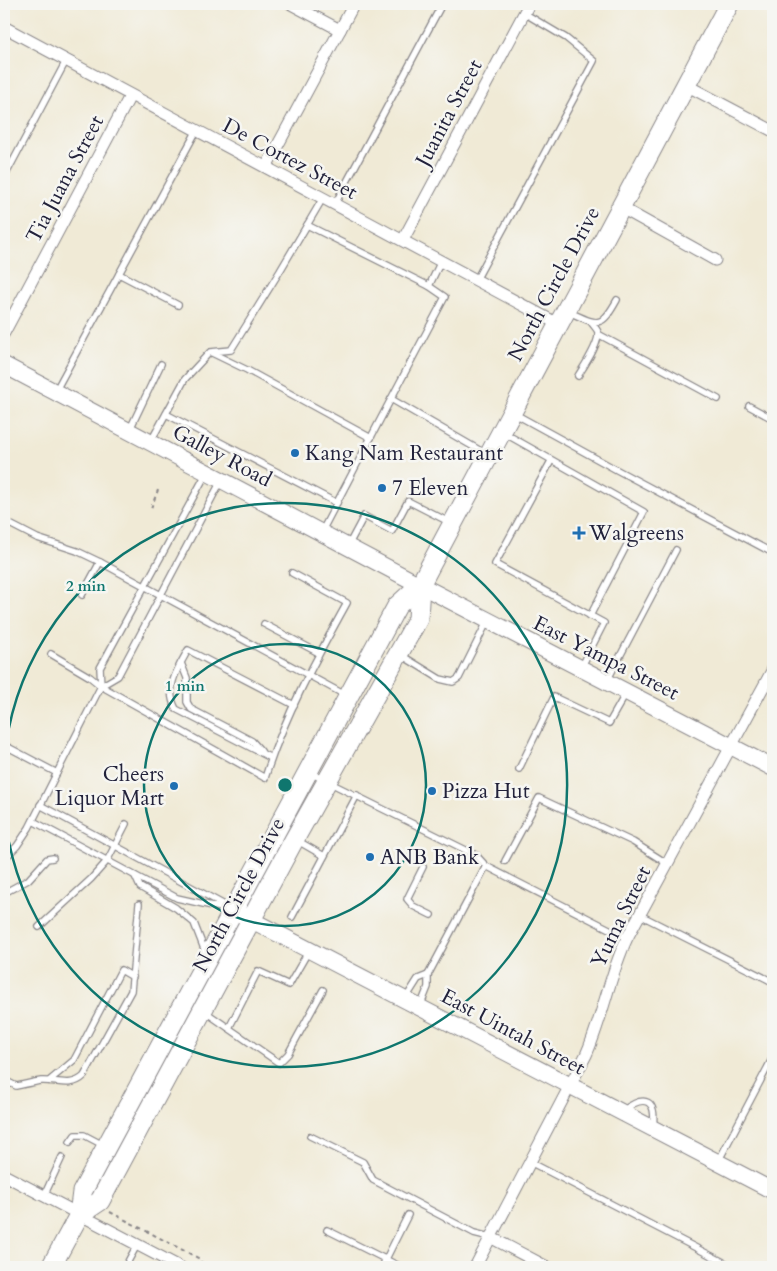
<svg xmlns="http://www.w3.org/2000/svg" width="777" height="1271" font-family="Cardo,serif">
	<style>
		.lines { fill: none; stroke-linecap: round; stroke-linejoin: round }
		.lane-casing { stroke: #898688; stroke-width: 8 }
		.street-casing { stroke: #898688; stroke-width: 13 }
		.secondary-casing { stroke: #898688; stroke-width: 18 }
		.primary-casing { stroke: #898688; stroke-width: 21 }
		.path { stroke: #898688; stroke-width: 2; stroke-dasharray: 4 4; stroke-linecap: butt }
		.lane { stroke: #fff; stroke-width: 5.5 }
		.street { stroke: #fff; stroke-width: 11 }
		.secondary { stroke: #fff; stroke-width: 16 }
		.primary { stroke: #fff; stroke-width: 19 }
		.ring { fill: none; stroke: #0f766e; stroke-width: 2.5 }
		.poi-dot { fill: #1f6fb2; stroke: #f6f6f2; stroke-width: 2 }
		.labels { text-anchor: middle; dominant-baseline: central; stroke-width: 5; stroke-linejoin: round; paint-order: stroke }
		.street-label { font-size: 21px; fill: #22223b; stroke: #f6f6f2 }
		.poi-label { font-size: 21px; fill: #22223b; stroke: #f6f6f2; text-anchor: start }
		.centre { fill: #0f766e; stroke: #f6f6f2; stroke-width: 2.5 }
		.ring-label { font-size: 15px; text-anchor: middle; font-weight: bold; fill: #0f766e; stroke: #f6f6f2; stroke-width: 5; stroke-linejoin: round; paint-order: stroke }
	</style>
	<rect width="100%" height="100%" fill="#f6f6f2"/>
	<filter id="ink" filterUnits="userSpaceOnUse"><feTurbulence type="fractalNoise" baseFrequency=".02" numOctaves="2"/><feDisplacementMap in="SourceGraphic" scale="10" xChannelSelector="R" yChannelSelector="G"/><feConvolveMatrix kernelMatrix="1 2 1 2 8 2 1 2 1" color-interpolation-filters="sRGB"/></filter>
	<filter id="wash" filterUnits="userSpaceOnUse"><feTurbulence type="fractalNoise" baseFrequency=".0096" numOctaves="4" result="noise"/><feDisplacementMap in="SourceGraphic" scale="20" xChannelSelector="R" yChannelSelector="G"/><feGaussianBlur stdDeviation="1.12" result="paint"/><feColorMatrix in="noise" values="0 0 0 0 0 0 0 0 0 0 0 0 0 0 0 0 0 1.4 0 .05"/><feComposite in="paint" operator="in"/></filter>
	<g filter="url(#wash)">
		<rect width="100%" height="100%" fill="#f0ead6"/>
	</g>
	<g filter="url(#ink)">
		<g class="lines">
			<defs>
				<g id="lane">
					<polyline points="4,178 66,61"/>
					<polyline points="335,204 442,4"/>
					<polyline points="307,225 429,286"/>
					<polyline points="441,261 429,286 445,297 391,399 486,454"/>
					<polyline points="119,274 178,305"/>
					<polyline points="476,280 594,61 566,38 524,13"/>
					<path d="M569,312c29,13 32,17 48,-12"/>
					<polyline points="598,334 718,399"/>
					<polyline points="212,353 247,370 371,438"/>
					<path d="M578,376c6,-10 22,-33 20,-44 -1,-3 -5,-7 -7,-10"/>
					<polyline points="56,390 197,130"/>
					<polyline points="749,406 773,419"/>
					<polyline points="166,414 337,503"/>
					<polyline points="515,414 617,470 773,553"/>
					<polyline points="130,429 161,364"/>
					<polyline points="504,433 644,512 590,616"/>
					<polyline points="151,441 185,379 210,352 231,350 280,271 323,198"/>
					<polyline points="551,461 495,564 604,623 582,666"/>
					<polyline points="206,474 100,668 101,686 118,676 221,481"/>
					<polyline points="4,521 37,538 77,551 100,562 347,696"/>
					<polyline points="322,531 391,399"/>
					<polyline points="348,546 364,516 392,531 408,501 449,522"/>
					<polyline points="82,595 100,562"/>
					<polyline points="264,624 319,653"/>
					<path d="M51,654l39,23 11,9 164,92c19,-61 51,-119 82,-175l-55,-30"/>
					<polyline points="401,655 440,679 453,682 459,678 487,622"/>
					<polyline points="181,663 187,678 187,702 191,709 252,741 261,751"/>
					<polyline points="608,679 676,550"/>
					<polyline points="4,745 57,773"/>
					<path d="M271,758l-95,-49c-12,-21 2,-41 12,-59l106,55"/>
					<polyline points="519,769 554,697 609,723 626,693"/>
					<polyline points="310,773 476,855 486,866 428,975 428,987 420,1007"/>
					<polyline points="40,805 230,908"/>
					<polyline points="33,821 177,898 230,910"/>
					<polyline points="298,841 324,856"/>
					<polyline points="4,859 17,846 29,828 101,686"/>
					<polyline points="505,861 539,798 633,842 668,864"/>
					<polyline points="486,866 627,938"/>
					<polyline points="423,867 407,899 413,906 431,915"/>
					<polyline points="135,876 140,887 176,908 194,923 206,954"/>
					<polyline points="4,893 28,880 47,859 53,858"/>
					<polyline points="640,915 769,980 773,984"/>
					<polyline points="292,917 357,795"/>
					<polyline points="39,927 91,879 107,861 126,824"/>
					<polyline points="406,998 418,979 428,975"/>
					<polyline points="204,1011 279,1063 288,1054 323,990"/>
					<polyline points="229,1028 258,971 289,985 308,952"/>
					<path d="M4,1080l12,6c8,-1 16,-4 25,-5 15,-1 31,7 43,-5l47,-85 8,-87"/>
					<polyline points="49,1081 74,1060 121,970 133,977"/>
					<path d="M624,1110c21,-16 33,-10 29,17"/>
					<polyline points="310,1136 363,1162 373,1180 474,1233 490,1237"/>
					<polyline points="70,1142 75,1135 84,1135 105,1146"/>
					<polyline points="719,1160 773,1057"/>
					<polyline points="530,1162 733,1267"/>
					<polyline points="44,1196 62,1157"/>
					<polyline points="327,1230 401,1267"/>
					<polyline points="125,1267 137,1245"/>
					<polyline points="382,1267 408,1215"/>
				</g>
				<g id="street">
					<polyline points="291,4 340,30"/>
					<polyline points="4,27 558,324"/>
					<polyline points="686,85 773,131"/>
					<polyline points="266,167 354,4"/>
					<polyline points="620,207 715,260"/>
					<polyline points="403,240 529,4"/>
					<polyline points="4,333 130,96"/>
					<polyline points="4,1175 180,1267"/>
					<polyline points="490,1237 547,1267"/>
					<path d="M475,1267l111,-212c17,-38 23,-79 41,-117l146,-269"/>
				</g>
				<g id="secondary">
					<polyline points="4,365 420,585 773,768"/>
					<polyline points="240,914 773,1191"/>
				</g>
				<g id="primary">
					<polyline points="79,1215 100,1201 294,840 418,619 420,585"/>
					<polyline points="51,1267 79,1215 82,1192 397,606 420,585 729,4"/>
				</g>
			</defs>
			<use href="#lane" class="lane-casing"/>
			<use href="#street" class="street-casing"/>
			<use href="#secondary" class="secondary-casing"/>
			<use href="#primary" class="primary-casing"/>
			<g class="path">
				<polyline points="151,508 158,490"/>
				<polyline points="110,1212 200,1259 202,1264 210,1264 216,1267"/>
			</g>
			<use href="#lane" class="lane"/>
			<use href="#street" class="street"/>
			<use href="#secondary" class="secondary"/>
			<use href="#primary" class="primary"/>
		</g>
	</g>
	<g class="ring">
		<circle cx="285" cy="785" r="141"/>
		<path d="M4 763A282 282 0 1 1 4 807"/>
	</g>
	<g class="poi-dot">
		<circle cx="295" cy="453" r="5"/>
		<circle cx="382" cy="488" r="5"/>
		<path d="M576.5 525.5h5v5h5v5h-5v5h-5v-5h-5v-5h5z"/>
		<circle cx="174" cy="786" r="5"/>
		<circle cx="432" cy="791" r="5"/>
		<circle cx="370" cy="857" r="5"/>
	</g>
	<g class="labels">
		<g class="street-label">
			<text transform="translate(449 113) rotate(-62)">Juanita Street</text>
			<text transform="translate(290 159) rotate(28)">De Cortez Street</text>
			<text transform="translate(65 179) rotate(-62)">Tia Juana Street</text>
			<text transform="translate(554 284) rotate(-62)">North Circle Drive</text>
			<text transform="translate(222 456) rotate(28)">Galley Road</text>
			<text transform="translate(606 658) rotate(27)">East Yampa Street</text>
			<text transform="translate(239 895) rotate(-62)">North Circle Drive</text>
			<text transform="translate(621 917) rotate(-64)">Yuma Street</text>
			<text transform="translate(513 1032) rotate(28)">East Uintah Street</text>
		</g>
		<g class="poi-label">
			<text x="305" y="453">Kang Nam Restaurant</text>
			<text x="392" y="488">7 Eleven</text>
			<text x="589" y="533">Walgreens</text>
			<text x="164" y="774" text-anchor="end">Cheers<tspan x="164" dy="24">Liquor Mart</tspan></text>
			<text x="442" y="791">Pizza Hut</text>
			<text x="380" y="857">ANB Bank</text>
		</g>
	</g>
	<circle cx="285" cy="785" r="8" class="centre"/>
	<g class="ring-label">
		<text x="86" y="591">2 min</text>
		<text x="185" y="691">1 min</text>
	</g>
	<rect width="777" height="1271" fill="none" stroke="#f6f6f2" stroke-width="20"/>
</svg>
